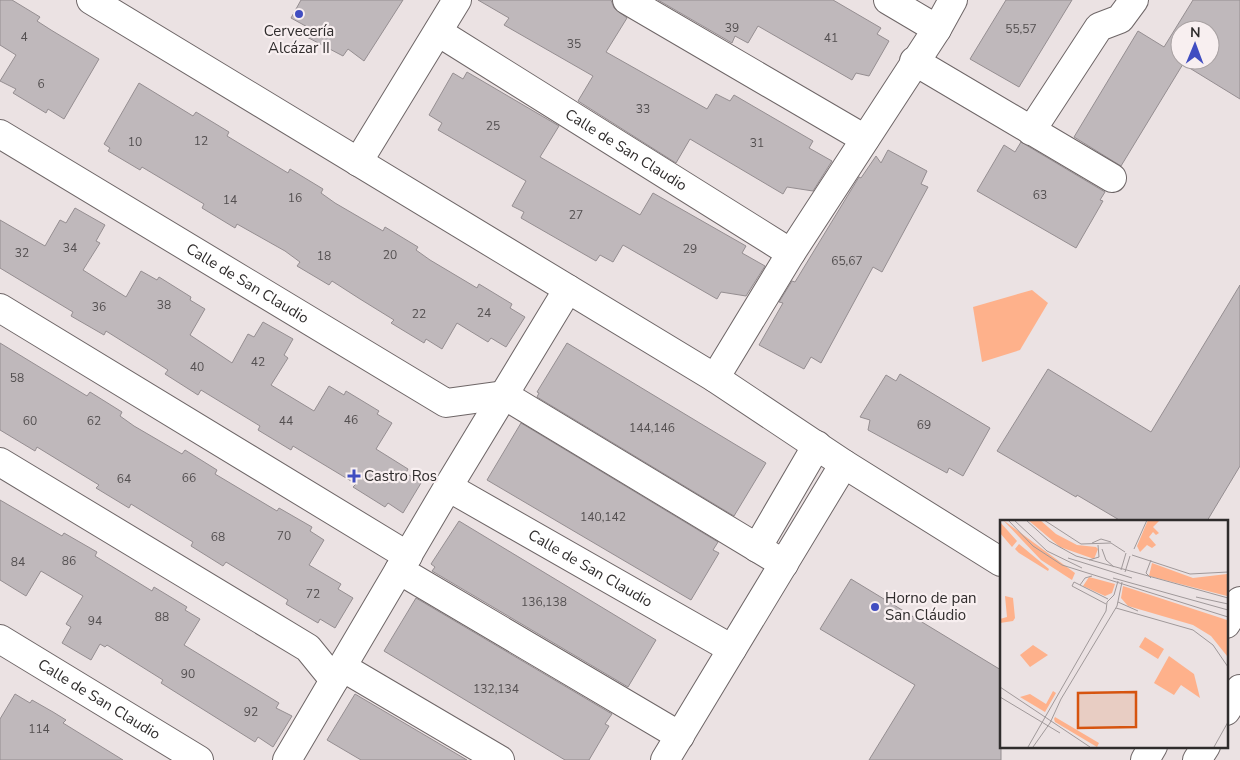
<svg xmlns="http://www.w3.org/2000/svg" width="1240" height="760" font-family="'Nunito Sans',sans-serif">
	<style>
		.green { fill: #feb18b }
		.building { fill: #bfb8bb; stroke: #958e91; fill-rule: evenodd }
		.lines { fill: none; stroke-linecap: round; stroke-linejoin: round }
		.street-casing { stroke: #6e6667; stroke-width: 30 }
		.street { stroke: #fff; stroke-width: 28 }
		.poi-dot { fill: #404dc1; stroke: #f8eff0; stroke-width: 2 }
		.labels { text-anchor: middle; dominant-baseline: central; stroke-width: 4.5; stroke-linejoin: round; paint-order: stroke }
		.number-label { font-size: 12px; fill: #534f50 }
		.poi-label { font-size: 15px; fill: #2f2c2c; stroke: #f8eff0; text-anchor: start }
		.street-label { font-size: 15px; fill: #2f2c2c; stroke: #f8eff0 }
		.inset-road { fill: none; stroke: #a0999a; stroke-width: 1 }
		.view { fill: #d6540f; fill-opacity: 0.15; stroke: #d6540f; stroke-width: 2.5 }
		.inset-edge { fill: none; stroke: #2f2c2c; stroke-width: 2.5 }
	</style>
	<rect width="100%" height="100%" fill="#ebe2e3"/>
	<polygon class="green" points="1032,290 1048,303 1020,350 982,362 973,307"/>
	<g class="building">
		<polygon points="0,0 12,0 40,17 37,21 51,30 99,59 64,119 48,109 46,113 13,93 16,89 0,81 16,55 0,45"/>
		<polygon points="301,0 403,0 364,61 348,49 343,56 305,36 311,29 291,18"/>
		<polygon points="478,0 611,0 614,8 627,18 606,52 707,109 716,94 730,101 734,95 813,141 809,148 832,161 813,191 787,187 783,194 690,139 676,163 578,101 593,76 504,25 509,18"/>
		<polygon points="658,0 833,0 881,28 877,34 889,41 869,76 856,73 852,80 758,26 748,43 735,36 732,43"/>
		<polygon points="1006,0 1072,0 1019,87 970,59"/>
		<path d="M1193,0h47v99l-57,-35 -62,102 -47,-29 64,-106 26,16zM1180,30h30v30h-30z"/>
		<polygon points="467,72 559,126 540,157 640,215 653,193 746,246 742,253 765,266 746,296 721,292 717,299 623,245 613,262 600,255 596,261 521,218 524,212 512,206 526,181 438,130 442,123 429,115 453,73 463,79"/>
		<polygon points="139,83 193,116 196,112 229,132 227,136 288,173 290,169 323,189 321,193 335,203 383,231 385,227 418,247 416,250 430,260 477,288 479,284 512,304 510,308 525,317 506,347 491,338 488,342 457,323 442,349 426,339 424,343 391,323 394,320 360,299 332,281 329,285 297,266 300,262 285,251 237,224 235,228 202,208 204,204 142,167 140,170 108,151 110,148 104,144"/>
		<polygon points="1021,142 1105,192 1100,200 1103,201 1076,248 977,191 1004,145 1015,152"/>
		<polygon points="888,150 927,171 921,184 928,187 882,272 873,267 821,363 811,357 804,369 759,345 783,303 779,302 792,281 795,282 859,177 861,178 876,156 881,163"/>
		<polygon points="75,208 105,225 96,241 100,243 83,270 126,297 141,271 157,280 159,277 191,297 190,300 205,309 190,335 232,363 248,334 254,337 263,322 293,339 284,355 288,358 271,385 314,411 329,386 344,395 346,391 379,411 377,414 392,423 376,449 408,469 406,473 421,483 403,513 388,503 385,507 353,487 356,484 293,446 291,450 258,430 260,426 201,390 198,395 165,374 168,370 154,361 106,331 104,335 71,316 73,312 0,268 0,220 45,246 60,220 66,223"/>
		<polygon points="1240,285 1240,466 1207,521 1121,521 1077,495 1076,497 997,451 1048,369 1151,432"/>
		<polygon points="0,343 87,396 90,392 122,412 120,416 134,426 182,454 185,450 217,470 215,474 277,511 279,508 312,527 310,531 324,540 309,565 341,584 338,589 353,598 335,628 320,619 318,623 286,604 288,600 226,562 223,566 191,546 193,542 131,504 129,508 96,488 99,485 37,447 35,451 0,430"/>
		<polygon points="567,343 766,463 734,516 537,397 539,393 537,392"/>
		<polygon points="900,374 990,428 963,476 949,468 947,473 868,430 870,420 860,417 886,375 896,381"/>
		<polygon points="521,423 718,542 713,550 719,553 691,600 487,480"/>
		<polygon points="0,500 62,536 64,533 97,552 95,556 152,591 154,587 187,607 185,610 200,619 184,645 279,703 276,708 292,716 273,747 258,737 255,742 161,683 163,680 107,645 105,647 100,644 91,660 62,643 71,627 66,624 83,596 41,571 26,596 0,580"/>
		<polygon points="459,521 656,640 628,687 432,571 435,567 431,564"/>
		<polygon points="851,579 1001,670 1001,760 869,760 915,685 820,629"/>
		<polygon points="416,598 612,714 605,724 609,726 589,760 565,760 384,651"/>
		<polygon points="15,694 30,703 32,700 53,712 66,720 63,723 123,760 0,760 0,719"/>
		<polygon points="355,694 467,760 361,760 327,740"/>
	</g>
	<g class="lines">
		<defs>
			<g id="street">
				<polyline points="91,0 715,378 844,464 1001,562"/>
				<polyline points="627,0 865,139"/>
				<polyline points="888,0 937,29"/>
				<path id="s1" d="M438,32l353,221"/>
				<polyline points="914,61 1112,178"/>
				<polyline points="1031,131 1099,27 1120,19 1134,0"/>
				<path id="s2" d="M0,134l446,269 58,-8 280,169"/>
				<polyline points="358,162 457,0"/>
				<polyline points="0,308 408,556"/>
				<polyline points="715,378 791,253 937,29 953,0"/>
				<polyline points="0,462 308,648 334,680"/>
				<path id="s3" d="M448,487l284,162"/>
				<polyline points="757,548 817,445"/>
				<polyline points="399,570 680,736"/>
				<polyline points="1226,624 1240,601"/>
				<path id="s4" d="M0,639l199,121"/>
				<polyline points="342,667 500,760"/>
				<polyline points="1226,711 1240,689"/>
				<polyline points="287,760 448,487 568,289"/>
				<polyline points="665,760 844,464"/>
				<polyline points="1145,760 1153,746"/>
				<polyline points="1197,760 1206,746"/>
			</g>
		</defs>
		<use href="#street" class="street-casing"/>
		<use href="#street" class="street"/>
	</g>
	<g class="poi-dot">
		<circle cx="299" cy="14" r="5"/>
		<path d="M351.5 468.5h5v5h5v5h-5v5h-5v-5h-5v-5h5z"/>
		<circle cx="875" cy="607" r="5"/>
	</g>
	<g class="labels">
		<g class="number-label">
			<text x="732" y="28">39</text>
			<text x="1021" y="29">55,57</text>
			<text x="24" y="37">4</text>
			<text x="831" y="38">41</text>
			<text x="574" y="44">35</text>
			<text x="41" y="84">6</text>
			<text x="643" y="109">33</text>
			<text x="493" y="126">25</text>
			<text x="201" y="141">12</text>
			<text x="135" y="142">10</text>
			<text x="757" y="143">31</text>
			<text x="1040" y="195">63</text>
			<text x="295" y="198">16</text>
			<text x="230" y="200">14</text>
			<text x="576" y="215">27</text>
			<text x="70" y="248">34</text>
			<text x="690" y="249">29</text>
			<text x="22" y="253">32</text>
			<text x="390" y="255">20</text>
			<text x="324" y="256">18</text>
			<text x="847" y="261">65,67</text>
			<text x="164" y="305">38</text>
			<text x="99" y="307">36</text>
			<text x="484" y="313">24</text>
			<text x="419" y="314">22</text>
			<text x="258" y="362">42</text>
			<text x="197" y="367">40</text>
			<text x="17" y="378">58</text>
			<text x="351" y="420">46</text>
			<text x="30" y="421">60</text>
			<text x="94" y="421">62</text>
			<text x="286" y="421">44</text>
			<text x="924" y="425">69</text>
			<text x="652" y="428">144,146</text>
			<text x="189" y="478">66</text>
			<text x="124" y="479">64</text>
			<text x="603" y="517">140,142</text>
			<text x="284" y="536">70</text>
			<text x="218" y="537">68</text>
			<text x="69" y="561">86</text>
			<text x="18" y="562">84</text>
			<text x="313" y="594">72</text>
			<text x="544" y="602">136,138</text>
			<text x="162" y="617">88</text>
			<text x="95" y="621">94</text>
			<text x="188" y="674">90</text>
			<text x="496" y="689">132,134</text>
			<text x="251" y="712">92</text>
			<text x="39" y="729">114</text>
		</g>
		<g class="poi-label">
			<text x="299" y="31" text-anchor="middle">Cervecería<tspan x="299" dy="17">Alcázar II</tspan></text>
			<text x="364" y="476">Castro Ros</text>
			<text x="885" y="598">Horno de pan<tspan x="885" dy="17">San Cláudio</tspan></text>
		</g>
		<g class="street-label">
			<text stroke="none"><textPath href="#s1" startOffset="222">Calle de San Claudio</textPath></text>
			<text stroke="none"><textPath href="#s2" startOffset="289">Calle de San Claudio</textPath></text>
			<text stroke="none"><textPath href="#s3" startOffset="164">Calle de San Claudio</textPath></text>
			<text stroke="none"><textPath href="#s4" startOffset="116">Calle de San Claudio</textPath></text>
		</g>
	</g>
	<g transform="translate(1000 520)">
		<rect width="228" height="228" fill="#ebe2e3"/>
		<path d="M3,0l72,53 -3,7 -31,-20zM28,0h12l16,14 21,11 19,2 2,2 -4,10 -34,-12zM148,0h12l-7,7 6,6 -3,2 -3,-3 -4,5 7,8 -4,3 -5,-3 -7,7 -3,-6zM0,2l17,19 -5,6 -12,-14zM19,24l30,25 -1,2 -29,-18 -4,-4zM152,43l41,15 34,-4v22l-78,-20zM89,57l26,7 -3,9 -7,3 -22,-10zM123,66l104,34v36l-16,-20 -18,-11 -65,-19 -7,-8zM5,76l8,2 2,20 -2,3 -13,2v-4l7,-2zM145,117l19,12 -6,10 -19,-12zM33,125l15,10 -18,12 -10,-12zM169,136l25,18 6,24 -19,-13 -7,10 -20,-12zM53,171l3,2 -11,19 -25,-15 10,-3 16,10zM66,173l-11,24 44,26 -2,4 -42,-25 -1,-3z" fill="#feb18b"/>
		<path class="inset-road" d="M8,0l25,26 29,19 166,52M14,0l33,31 35,17M26,0l23,21 27,15 152,42M44,0l37,24 30,-1 14,9M92,23l9,-4 10,3M102,29l4,11 8,7M134,29l13,-29M132,35l58,19 38,-2M68,38l64,20M89,40l10,-3 -1,-12M121,50l5,-17M125,52l5,-16M113,58l115,32M151,58l-5,-5 5,-13M80,65l5,-7 7,-2M196,77l32,7M118,82l20,9M106,84l-34,-18 2,-4 34,17M116,88l77,22 20,15 15,22M0,167l90,60M0,177l60,36M28,227l78,-136 1,-9 7,-7 4,-14M33,227l17,-24 11,-24 56,-93 5,-24M214,227l14,-25"/>
		<path class="view" d="M136,172v35l-58,1v-35z"/>
		<rect width="228" height="228" class="inset-edge"/>
	</g>
	<g transform="translate(1195 45) rotate(1)"><circle r="24" fill="#f8eff0" stroke="#a8a1a2"/>
	<path d="M0-4L9 19L0 12L-9 19Z" fill="#404dc1"/>
	<text y="-8" font-size="14" font-weight="bold" text-anchor="middle" fill="#2f2c2c">N</text>
	</g>
</svg>
